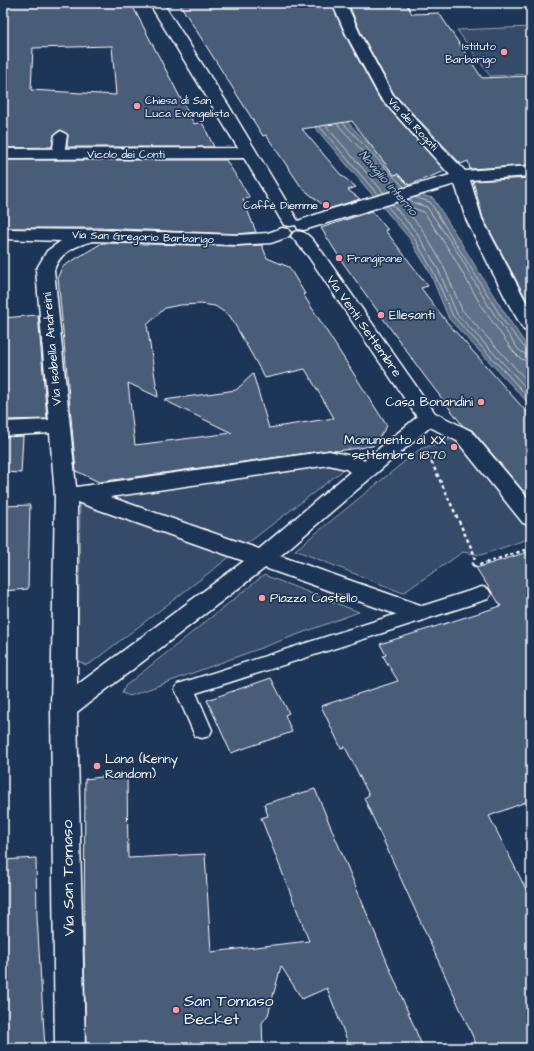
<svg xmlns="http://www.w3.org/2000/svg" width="534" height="1051" font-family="'Architects Daughter',sans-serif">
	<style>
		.green { fill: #364b69; stroke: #9aa5b4 }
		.water { fill: #617289; stroke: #a0aab8 }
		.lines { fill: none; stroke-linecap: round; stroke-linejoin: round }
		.shore { stroke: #c0c7d0; stroke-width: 1 }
		.building { fill: #4a5d79; stroke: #fff; fill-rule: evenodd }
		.lane-casing { stroke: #fff; stroke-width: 3 }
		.street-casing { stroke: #fff; stroke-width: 3 }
		.path { stroke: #fff; stroke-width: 2.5; stroke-dasharray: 3.5 3; stroke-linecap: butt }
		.lane { fill: #1d3557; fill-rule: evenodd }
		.street { fill: #1d3557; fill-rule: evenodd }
		.poi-dot { fill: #ff9aa2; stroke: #1d3557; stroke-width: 1.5 }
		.labels { text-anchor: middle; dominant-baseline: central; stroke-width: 3.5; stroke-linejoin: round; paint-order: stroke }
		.far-poi-label { font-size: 11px; fill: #fff; stroke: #1d3557; text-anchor: end }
		.far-street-label { font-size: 11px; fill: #fff; stroke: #1d3557 }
		.far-water-label { font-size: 12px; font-style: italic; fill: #b8c0ca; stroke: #1d3557 }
		.poi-label { font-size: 13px; fill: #fff; stroke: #1d3557; text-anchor: start }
		.street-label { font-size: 13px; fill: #fff; stroke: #1d3557 }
		.near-street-label { font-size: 16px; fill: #fff; stroke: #1d3557 }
		.near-poi-label { font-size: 16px; fill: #fff; stroke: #1d3557; text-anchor: start }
	</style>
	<rect width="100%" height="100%" fill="#1d3557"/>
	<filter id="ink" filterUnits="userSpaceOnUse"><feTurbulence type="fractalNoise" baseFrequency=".025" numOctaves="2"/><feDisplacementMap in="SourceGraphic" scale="8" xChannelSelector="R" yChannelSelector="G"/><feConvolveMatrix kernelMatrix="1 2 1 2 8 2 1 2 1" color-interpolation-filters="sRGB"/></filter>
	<g filter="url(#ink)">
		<g class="green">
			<polygon points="531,27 531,74 490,76 457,30"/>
			<polygon points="458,437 531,532 531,538 481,555 463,552 403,593 295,550 420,449"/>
			<polygon points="330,462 344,467 342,471 91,663 86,665 78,661 80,499"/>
			<polygon points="264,575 359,612 130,696 122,693 125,686"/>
		</g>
		<path class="water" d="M266,70l74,44 77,80 16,4c31,48 59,98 92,145l6,5v58l-82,-87 -19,-46 -21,-35z"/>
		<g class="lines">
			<g class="shore">
				<polyline points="343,123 404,187"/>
				<polyline points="337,124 398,189"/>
				<polyline points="326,126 384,193"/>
				<polyline points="320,127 378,195"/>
				<polyline points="414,197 430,202 505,323 524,347 531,351"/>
				<polyline points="409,199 414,203 427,207 458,253 488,305 518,349 526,355 531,356"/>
				<polyline points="392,204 417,233 438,269 457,314 531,393"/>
				<polyline points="387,206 413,236 433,271 453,316 531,400"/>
				<polyline points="531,362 521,359 513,351 482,307 453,256 424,212 404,205 404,208 422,229 443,265 462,310 531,385"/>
			</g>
		</g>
		<g class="building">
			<path d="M3,3h128l63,121 8,-2 12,25h-147l1,-12 -8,-5 -6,5 -2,12 -49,1zM112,46l4,49 -85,-5 2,-42z"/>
			<polygon points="179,3 331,3 345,35 379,98 445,171 409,185 398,174 394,175 352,121 302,129 341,175 356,187 348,190 360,199 328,209 302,188 266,135 263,136"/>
			<polygon points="348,3 406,3 412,14 439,13 482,78 531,76 531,165 470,169 468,161 461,164 394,94 361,33"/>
			<polygon points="3,160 226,160 250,198 243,199 256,232 238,234 99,228 3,228"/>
			<polygon points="531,178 531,308 483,218 473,181"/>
			<polygon points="372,211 388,230 385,230 428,286 421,288 446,321 531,417 531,500 472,430 463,426 423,374 341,260 321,228"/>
			<path d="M102,243l136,3 24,-1 5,13 22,9 16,27h-2l84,132 -14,20 -36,5 -8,-1 -230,32 -23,-11 -18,-194 4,-10zM201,304l14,2 15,10 35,62 40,-9 29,49 -65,10 -16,-54 -17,16 -72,10 68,33 -97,12 -7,-62 30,14 -11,-72 18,-17 15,-3z"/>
			<polygon points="38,315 47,419 3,420 3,318"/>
			<polygon points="23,436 21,473 3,472 3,437"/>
			<polygon points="30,505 28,589 3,591 3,506"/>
			<polygon points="531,551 531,800 489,816 531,899 531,1048 478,1048 364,798 369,795 345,747 341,748 321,706 398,681 383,656 386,655 380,644 501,606 476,568"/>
			<polygon points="271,678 289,713 285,715 292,732 231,753 207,700"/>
			<polygon points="127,774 128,858 205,854 211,952 309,941 261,818 268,816 264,804 315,789 423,1048 350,1048 327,988 302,999 281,966 268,1015 262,1023 263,1048 86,1048 84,954 85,779"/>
			<polygon points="36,858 37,917 45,1048 3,1048 3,860"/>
		</g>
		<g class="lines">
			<defs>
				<g id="lane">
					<polygon points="61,131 67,135 64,154 58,158 52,154 55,135"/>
					<polygon points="482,587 488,589 491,594 488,599 196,693 212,730 209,736 202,738 195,736 175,689 178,684"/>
				</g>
				<g id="street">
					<polygon points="149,3 163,3 229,106 298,221 332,209 450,175 380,97 346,34 332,3 346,3 360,34 393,95 465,171 531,166 531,176 470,180 482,219 531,311 531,332 524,330 508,303 466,219 455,184 304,230 298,229 296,225 290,226 284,225 244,158 3,159 3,149 238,148"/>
					<path d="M282,228l6,1 3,4 -3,4 -17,6 -33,2 -145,-4c-18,5 -33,11 -39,29l22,217 253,-36 31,7 4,3 53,-44 -109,-161 -17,-20 3,-4c13,-3 18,8 26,17l115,164 36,18 60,71v23l-8,-2 -66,-82 -27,-14 -150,129 146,51 4,6 -4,6 -8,3 -153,-54 -188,144 8,336h-30l-4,-340 4,-212 -5,-63 -47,3v-14l46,-2 -13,-150 11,-19 14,-10 -58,-2v-10l96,1 139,5 30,-2zM329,465l17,4 4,3 -91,77 -149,-52zM77,502l167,59 -167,124z"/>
				</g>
			</defs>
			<use href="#lane" class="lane-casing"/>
			<use href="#street" class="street-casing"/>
			<g class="path">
				<polyline points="426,450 475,556 472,567"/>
				<polyline points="473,567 531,548"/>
			</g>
			<use href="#lane" class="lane"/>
			<use href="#street" class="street"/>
		</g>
	</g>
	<g class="poi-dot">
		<circle cx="504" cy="52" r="4"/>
		<circle cx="137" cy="106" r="4"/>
		<circle cx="326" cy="205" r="4"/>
		<circle cx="339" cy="258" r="4"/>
		<circle cx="381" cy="315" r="4"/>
		<circle cx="481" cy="402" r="4"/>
		<circle cx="454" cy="447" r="4"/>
		<circle cx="262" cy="598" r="4"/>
		<circle cx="97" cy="766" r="4"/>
		<circle cx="176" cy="1010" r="4"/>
	</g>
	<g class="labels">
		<g class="far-poi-label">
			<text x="496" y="46">Istituto<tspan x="496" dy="13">Barbarigo</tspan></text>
			<text x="145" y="100" text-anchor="start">Chiesa di San<tspan x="145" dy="13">Luca Evangelista</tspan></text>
			<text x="318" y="205">Caffè Diemme</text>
			<text x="347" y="258" text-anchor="start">Frangipane</text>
		</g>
		<g class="far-street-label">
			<text transform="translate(413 124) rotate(47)">Via dei Rogati</text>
			<text x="126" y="154">Vicolo dei Conti</text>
			<text transform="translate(143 237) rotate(2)">Via San Gregorio Barbarigo</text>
		</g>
		<g class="far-water-label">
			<text transform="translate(388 183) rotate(49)">Naviglio Interno</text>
		</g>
		<g class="poi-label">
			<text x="389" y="315">Ellesanti</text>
			<text x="473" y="402" text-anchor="end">Casa Bonandini</text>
			<text x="446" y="440" text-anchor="end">Monumento al XX<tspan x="446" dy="15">settembre 1870</tspan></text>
			<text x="270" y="598">Piazza Castello</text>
			<text x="105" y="759">Lana (Kenny<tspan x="105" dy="15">Random)</tspan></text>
		</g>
		<g class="street-label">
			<text transform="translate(364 326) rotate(55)">Via Venti Settembre</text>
			<text transform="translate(52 349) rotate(-95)">Via Isabella Andreini</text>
		</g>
		<g class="near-street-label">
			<text transform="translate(68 878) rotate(-91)">Via San Tomaso</text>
		</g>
		<g class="near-poi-label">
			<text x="184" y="1001">San Tomaso<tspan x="184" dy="18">Becket</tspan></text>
		</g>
	</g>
	<rect width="534" height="1051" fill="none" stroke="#1d3557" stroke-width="16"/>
	<rect x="8" y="8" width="518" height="1035" fill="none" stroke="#fff" stroke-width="1.5" filter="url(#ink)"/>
</svg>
